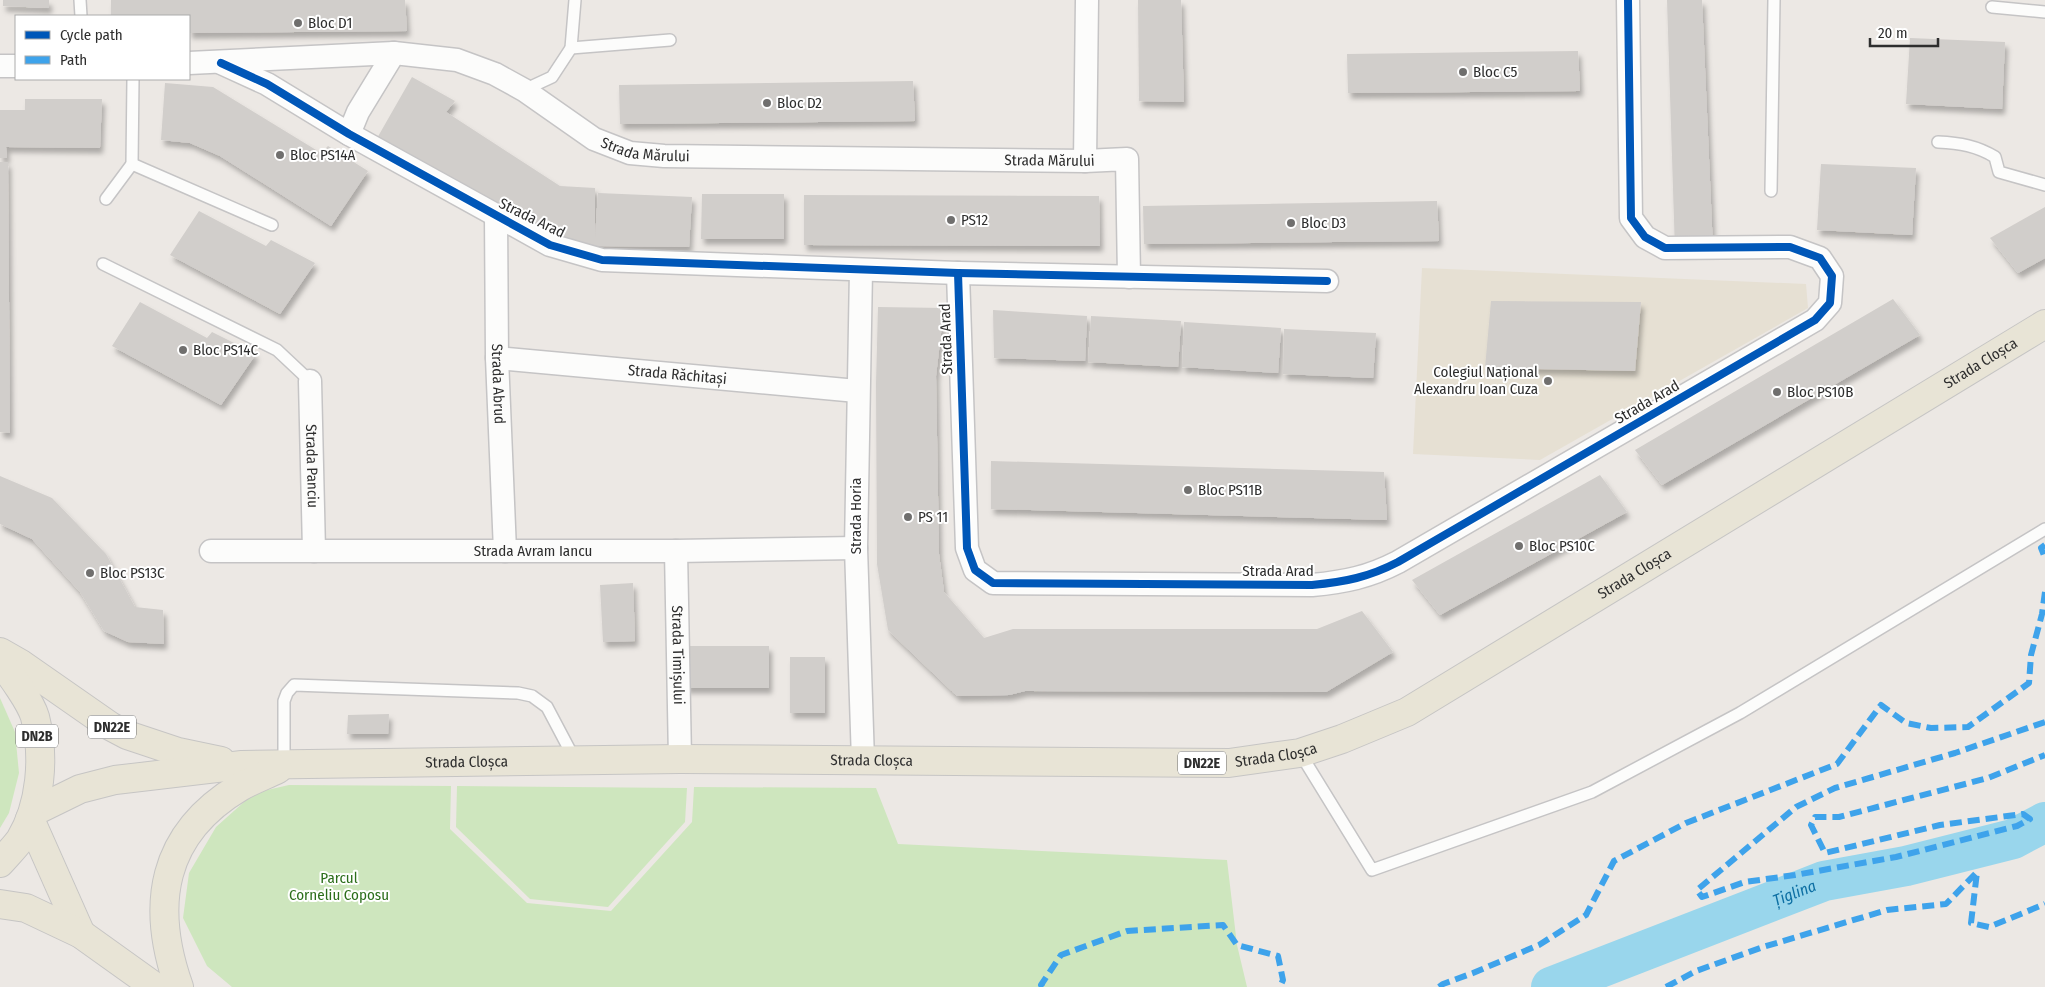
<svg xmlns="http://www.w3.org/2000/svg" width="2045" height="987" font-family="'Fira Sans Condensed',sans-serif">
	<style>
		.education { fill: #e6e0d3 }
		.green { fill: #cee6be }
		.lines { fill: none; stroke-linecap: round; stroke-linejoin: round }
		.river { stroke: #99d6ec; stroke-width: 40 }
		.building { fill: #d1cecb; filter: url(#shadow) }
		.service-casing { stroke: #c5c4c5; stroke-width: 14 }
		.minor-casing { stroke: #c5c4c5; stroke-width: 25 }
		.primary-casing { stroke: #c6c5c4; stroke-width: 30 }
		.service { stroke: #fcfcfb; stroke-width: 11 }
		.minor { stroke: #fcfcfb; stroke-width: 22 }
		.primary { stroke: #e8e4d6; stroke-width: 28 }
		.quiet { stroke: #3ea3eb; stroke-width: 6; stroke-dasharray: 12 6; stroke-linecap: butt }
		.cycleway-casing { stroke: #fff; stroke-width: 11 }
		.cycleway { stroke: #0057b8; stroke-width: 8 }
		.poi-dot { fill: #706f6e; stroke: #fff; stroke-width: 2 }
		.labels { text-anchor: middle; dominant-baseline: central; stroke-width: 4; stroke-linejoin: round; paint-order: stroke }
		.shield { fill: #fff; stroke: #6d6d6d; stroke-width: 1 }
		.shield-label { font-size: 14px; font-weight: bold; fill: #2e2e2e }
		.poi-label { font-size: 15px; fill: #2e2e2e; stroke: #fff; text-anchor: start }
		.street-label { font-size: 15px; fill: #2e2e2e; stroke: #fff }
		.park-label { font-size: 15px; fill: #2c6e1b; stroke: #fff }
		.water-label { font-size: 16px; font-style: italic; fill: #0d6fa3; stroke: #fff }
	</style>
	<defs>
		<filter id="shadow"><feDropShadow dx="3" dy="5.5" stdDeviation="2.5" flood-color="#0004"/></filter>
	</defs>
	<rect width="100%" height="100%" fill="#ece8e4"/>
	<polygon class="education" points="1422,268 1806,284 1808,308 1540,460 1413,454"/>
	<g class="green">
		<polygon points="0,698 15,732 19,773 9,813 0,828"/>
		<polygon points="289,785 451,786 450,829 527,903 611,911 692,822 694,787 876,788 898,844 1227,860 1237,945 1247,987 232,987 207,966 183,918 189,873 216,827 254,793"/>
		<polygon points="457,786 687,788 685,822 608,907 530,899 456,827"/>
	</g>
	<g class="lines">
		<path class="river" id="s1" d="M1551,987l273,-106 82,-15 107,-27 32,-17"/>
	</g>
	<g class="building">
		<polygon points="3,0 49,0 49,8 3,6"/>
		<polygon points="111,0 405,0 407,31 189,33 189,16 111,16"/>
		<polygon points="1138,0 1181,0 1184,102 1139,101"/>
		<polygon points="1667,0 1702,0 1713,249 1675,251"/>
		<polygon points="1910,38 2005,42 2002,109 1906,104"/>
		<polygon points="1578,51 1580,91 1348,93 1347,54"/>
		<polygon points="412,77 455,101 446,112 560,186 595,188 595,238 598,193 692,197 689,247 595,246 550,238 376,140"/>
		<polygon points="913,81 915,121 620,124 619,85"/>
		<polygon points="165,83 213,87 321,153 328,146 368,171 331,226 220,156 190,143 161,140"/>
		<polygon points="25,99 102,99 100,148 6,147 7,158 0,158 0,110 25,110"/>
		<polygon points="0,162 8,162 10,433 0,432"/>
		<polygon points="1821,164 1916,168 1912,235 1817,230"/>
		<polygon points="702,194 784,194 784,239 701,239"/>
		<polygon points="804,195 1099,196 1100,246 804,245"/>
		<polygon points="1437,201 1439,241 1144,244 1143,206"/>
		<polygon points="2045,207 2045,258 2018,273 1990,238"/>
		<polygon points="199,211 266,246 271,240 315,263 280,314 170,255"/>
		<polygon points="1893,299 1920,335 1662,485 1635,450"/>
		<polygon points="1491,301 1641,302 1635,371 1485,368"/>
		<polygon points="140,302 207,338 212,332 256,354 221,405 112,346"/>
		<polygon points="878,307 944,308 936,376 939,554 944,592 984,638 1013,629 1317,629 1362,611 1393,652 1326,692 1025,691 1009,695 957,696 888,630 877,564 876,384"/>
		<polygon points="993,310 1087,316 1085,361 994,358"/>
		<polygon points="1091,316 1181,321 1178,367 1088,362"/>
		<polygon points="1184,322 1281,328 1278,373 1182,367"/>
		<polygon points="1284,329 1376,333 1373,378 1283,374"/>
		<polygon points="991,461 1384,472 1387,520 991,509"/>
		<polygon points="1600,475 1627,512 1440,615 1412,580"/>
		<polygon points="0,476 52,498 106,554 135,607 163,610 164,644 128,642 104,631 80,592 32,539 0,524"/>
		<polygon points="633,583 635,641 603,642 600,585"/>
		<rect x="685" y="646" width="84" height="42"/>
		<rect x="790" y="657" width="35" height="56"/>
		<polygon points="389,714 388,734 347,734 348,715"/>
	</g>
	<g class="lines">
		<defs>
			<g id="service">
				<polyline points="80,0 81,16"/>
				<polyline points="1992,7 2045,12"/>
				<polyline points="571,48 670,40"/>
				<polyline points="524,90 552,77 571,48 575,0"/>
				<path d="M1938,142c22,1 39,4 57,15l4,15 46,13"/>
				<polyline points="132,164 272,225"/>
				<polyline points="1771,191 1774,0"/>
				<polyline points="106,199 132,164 133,79"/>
				<polyline points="103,264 277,350 310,381"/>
				<polyline points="1300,753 1372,870 1592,792 1740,713 2045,529"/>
				<polyline points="284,766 284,701 287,693 294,685 518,693 532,696 547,707 575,760"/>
			</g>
			<g id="minor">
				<path id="s2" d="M189,63l205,-10 63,7 38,14 29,16 70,49 36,14 34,3 421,5 42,-2 2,118"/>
				<polyline points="221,63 267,84 349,134 550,245 602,260 958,273 1327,281"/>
				<polyline points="0,66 16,66"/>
				<polyline points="349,134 358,112 394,53"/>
				<polyline points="1085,161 1087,0"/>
				<path id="s3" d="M496,216l1,142 8,193"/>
				<polyline points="861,270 856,548 863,761"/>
				<path d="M958,273l9,275 8,22 18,13 319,2c33,-3 57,-8 86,-23l417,-242 15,-17 2,-27 -12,-18 -30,-11 -125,1 -20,-11 -14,-19 -3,-218"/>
				<path id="s4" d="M497,358l360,33"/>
				<path id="s5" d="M310,381l4,170"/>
				<path id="s6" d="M211,551h465l180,-3"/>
				<path id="s7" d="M676,551l4,208"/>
			</g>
			<g id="primary">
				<polyline points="0,652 21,664 110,726 127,735 178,752 221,761"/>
				<path d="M0,662c10,11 31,41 35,55 10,40 6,88 -15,123 -6,8 -14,16 -20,23"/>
				<path id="s8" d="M33,812l47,-23 35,-9 127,-15 438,-6 549,4 71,-10 42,-14 65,-27 638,-388"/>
				<polyline points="30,819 81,934"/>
				<polyline points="0,904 26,908 81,934 155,987"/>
				<path d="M179,987c-29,-82 -18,-153 61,-200 12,-7 26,-12 38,-18"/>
			</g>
		</defs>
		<use href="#service" class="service-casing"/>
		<use href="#minor" class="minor-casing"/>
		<use href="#primary" class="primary-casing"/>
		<use href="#service" class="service"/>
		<use href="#minor" class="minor"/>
		<use href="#primary" class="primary"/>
		<g class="quiet">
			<polyline points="2045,545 2041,548 2045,558"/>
			<polyline points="2045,722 1955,753 1835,788 1796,807 1697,890 1702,897 1745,882 1795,875 1896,857 2017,826 2030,819 2023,814 1940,825 1825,853 1811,825 1815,817 1839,817 1988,778 2045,755"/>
			<polyline points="1043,987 1041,985 1061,955 1127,931 1223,925 1237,945 1278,956 1283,980 1280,987"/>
			<polyline points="1439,987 1443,984 1473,973 1539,945 1586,915 1614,861 1686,823 1837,764 1881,705 1906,723 1931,728 1968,727 2029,683 2031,655 2042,614 2045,592"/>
			<polyline points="1666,987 1696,971 1763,947 1887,910 1946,904 1977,872 1971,923 1989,927 2045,904"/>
		</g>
		<defs>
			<g id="cycleway">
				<polyline points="221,63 267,84 349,134 550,245 602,260 958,273 1327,281"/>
				<path d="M958,273l9,275 8,22 18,13 319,2c33,-3 57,-8 86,-23l417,-242 15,-17 2,-27 -12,-18 -30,-11 -125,1 -20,-11 -14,-19 -3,-218"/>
			</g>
		</defs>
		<use href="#cycleway" class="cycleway-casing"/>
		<use href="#cycleway" class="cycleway"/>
	</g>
	<g class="poi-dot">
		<circle cx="298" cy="23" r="5"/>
		<circle cx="1463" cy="72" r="5"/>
		<circle cx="767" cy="103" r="5"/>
		<circle cx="280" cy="155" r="5"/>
		<circle cx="951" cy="220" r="5"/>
		<circle cx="1291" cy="223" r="5"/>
		<circle cx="183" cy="350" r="5"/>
		<circle cx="1548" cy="381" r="5"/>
		<circle cx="1777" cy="392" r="5"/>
		<circle cx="1188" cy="490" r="5"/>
		<circle cx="908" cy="517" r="5"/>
		<circle cx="1519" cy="546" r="5"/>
		<circle cx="90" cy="573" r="5"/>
	</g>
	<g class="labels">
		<g class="shield">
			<rect x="88" y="715.5" width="48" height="23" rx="4"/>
			<rect x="16" y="724.5" width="42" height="23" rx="4"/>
			<rect x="1178" y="751.5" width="48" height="23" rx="4"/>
		</g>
		<g class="shield-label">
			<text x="112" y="727">DN22E</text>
			<text x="37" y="736">DN2B</text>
			<text x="1202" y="763">DN22E</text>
		</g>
		<g class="poi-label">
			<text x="308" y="23">Bloc D1</text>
			<text x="1473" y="72">Bloc C5</text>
			<text x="777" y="103">Bloc D2</text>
			<text x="290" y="155">Bloc PS14A</text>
			<text x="961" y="220">PS12</text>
			<text x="1301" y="223">Bloc D3</text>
			<text x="193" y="350">Bloc PS14C</text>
			<text x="1538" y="372" text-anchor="end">Colegiul Național<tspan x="1538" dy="17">Alexandru Ioan Cuza</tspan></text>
			<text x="1787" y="392">Bloc PS10B</text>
			<text x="1198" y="490">Bloc PS11B</text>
			<text x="918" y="517">PS 11</text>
			<text x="1529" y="546">Bloc PS10C</text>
			<text x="100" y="573">Bloc PS13C</text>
		</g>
		<g class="street-label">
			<text stroke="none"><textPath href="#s2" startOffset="481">Strada Mărului</textPath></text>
			<text stroke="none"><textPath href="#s2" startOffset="886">Strada Mărului</textPath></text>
			<text transform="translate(532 218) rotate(26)">Strada Arad</text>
			<text transform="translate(946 339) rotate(-92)">Strada Arad</text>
			<text stroke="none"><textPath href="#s8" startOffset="2061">Strada Cloșca</textPath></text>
			<text stroke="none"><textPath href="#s4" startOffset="181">Strada Răchitași</textPath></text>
			<text stroke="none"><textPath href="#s3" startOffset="168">Strada Abrud</textPath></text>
			<text transform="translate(1647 402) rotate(-30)">Strada Arad</text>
			<text stroke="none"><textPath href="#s5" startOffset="85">Strada Panciu</textPath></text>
			<text transform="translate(856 516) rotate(-90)">Strada Horia</text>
			<text stroke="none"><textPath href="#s6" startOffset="322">Strada Avram Iancu</textPath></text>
			<text x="1278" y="571">Strada Arad</text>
			<text stroke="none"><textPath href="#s8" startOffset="1656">Strada Cloșca</textPath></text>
			<text stroke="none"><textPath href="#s7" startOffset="104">Strada Timișului</textPath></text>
			<text stroke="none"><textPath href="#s8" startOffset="1251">Strada Cloșca</textPath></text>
			<text stroke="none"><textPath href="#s8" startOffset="846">Strada Cloșca</textPath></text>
			<text stroke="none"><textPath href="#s8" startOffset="441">Strada Cloșca</textPath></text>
		</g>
		<g class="park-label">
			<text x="339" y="878">Parcul<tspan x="339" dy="17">Corneliu Coposu</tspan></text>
		</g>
		<g class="water-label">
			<text stroke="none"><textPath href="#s1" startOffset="261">Țiglina</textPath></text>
		</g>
	</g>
	<rect x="15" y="15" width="175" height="65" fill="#ffffff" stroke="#ababab"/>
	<rect x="25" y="31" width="25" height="8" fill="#0057b8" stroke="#ababab"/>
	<text x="60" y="40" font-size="15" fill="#2e2e2e">Cycle path</text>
	<rect x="25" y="56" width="25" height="8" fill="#3ea3eb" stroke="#ababab"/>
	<text x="60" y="65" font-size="15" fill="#2e2e2e">Path</text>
	<path d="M1870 38v8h68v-8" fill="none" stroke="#2e2e2e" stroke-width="2.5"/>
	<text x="1878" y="38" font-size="15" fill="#2e2e2e" stroke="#ffffff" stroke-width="4" paint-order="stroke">20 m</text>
</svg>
